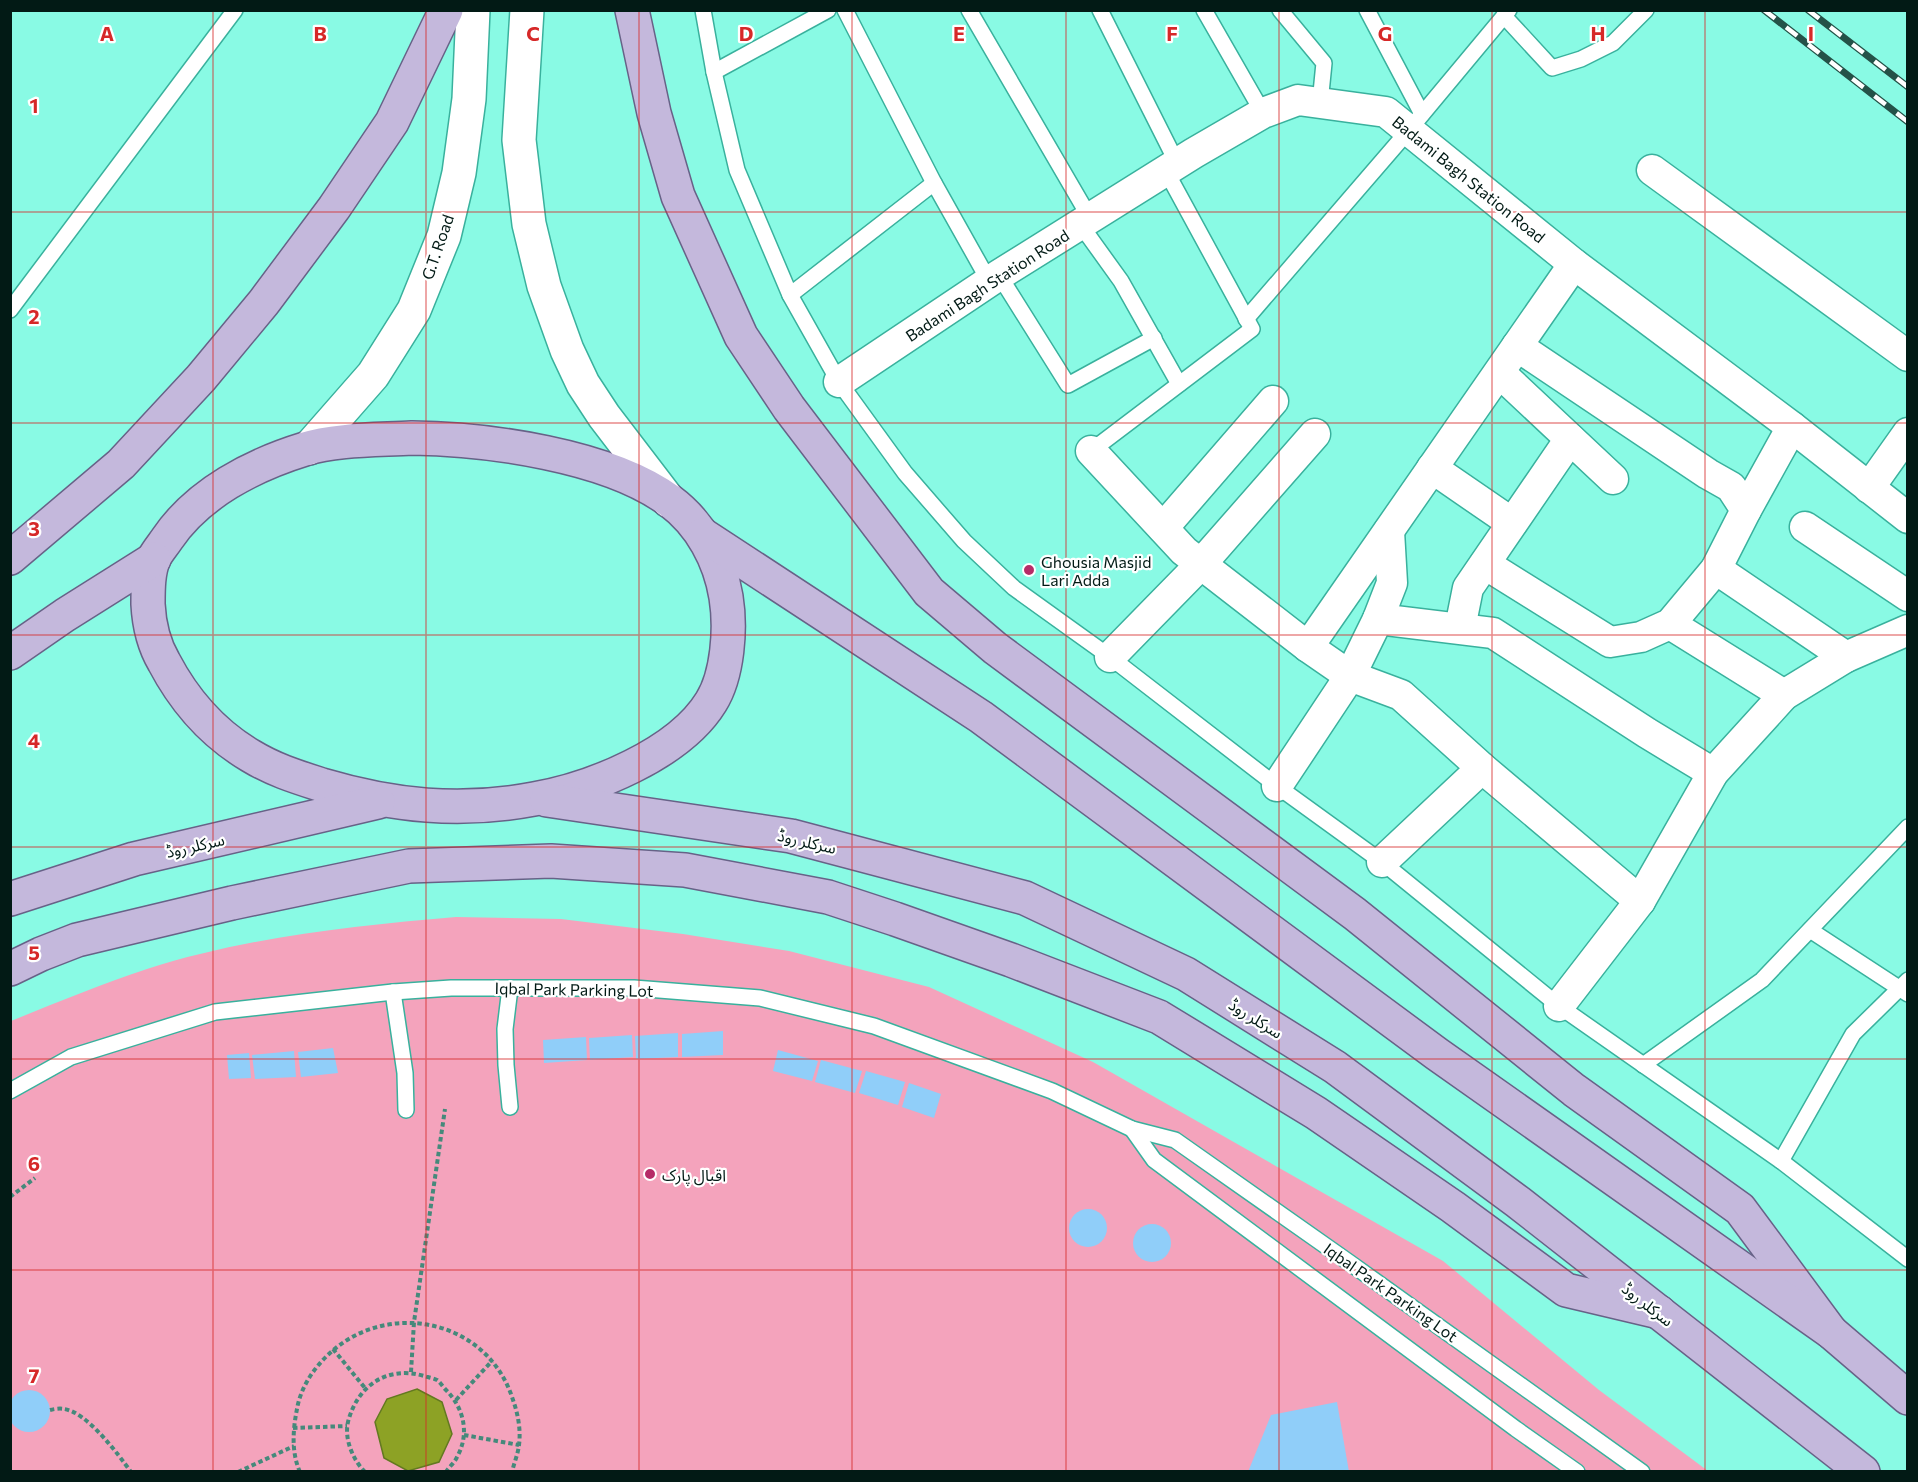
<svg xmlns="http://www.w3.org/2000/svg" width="1918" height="1482" font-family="Commissioner,'Noto Sans Arabic',sans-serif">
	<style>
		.green { fill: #f4a3bc }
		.water { fill: #8da225; stroke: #637920; stroke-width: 1.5 }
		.building { fill: #90cef9 }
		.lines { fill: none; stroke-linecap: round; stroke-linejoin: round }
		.service-casing { stroke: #39b19d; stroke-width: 18 }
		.minor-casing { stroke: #39b19d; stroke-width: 33 }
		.secondary-casing { stroke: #39b19d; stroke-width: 36 }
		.primary-casing { stroke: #676287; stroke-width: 36 }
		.path { stroke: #45897b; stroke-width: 4; stroke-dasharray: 4.5 3; stroke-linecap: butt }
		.service { stroke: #fff; stroke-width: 15 }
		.minor { stroke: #fff; stroke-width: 30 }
		.secondary { stroke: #fff; stroke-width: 33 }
		.primary { stroke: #c4b8dc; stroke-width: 33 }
		.rail-casing { stroke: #245248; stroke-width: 7 }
		.rail { stroke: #fff; stroke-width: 4.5; stroke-dasharray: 14; stroke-linecap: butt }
		.grid { fill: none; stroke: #d62828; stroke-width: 1.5; stroke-opacity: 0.55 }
		.poi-dot { fill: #b62c68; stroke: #fff; stroke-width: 2 }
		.labels { text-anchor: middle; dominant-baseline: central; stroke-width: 4.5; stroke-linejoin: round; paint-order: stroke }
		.street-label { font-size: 16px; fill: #021a15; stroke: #fff }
		.poi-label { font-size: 16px; fill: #021a15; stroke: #fff; text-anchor: start }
		.grid-label { font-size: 20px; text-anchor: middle; font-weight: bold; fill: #d62828; stroke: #fff; stroke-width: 4.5; stroke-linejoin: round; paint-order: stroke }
	</style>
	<rect width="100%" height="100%" fill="#89fae4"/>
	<path class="green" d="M456,917l105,2 122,15 106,17 140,36 164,75 350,199 156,129 109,81 -1697,1v-451c45,-18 90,-37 136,-52 100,-32 205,-43 309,-52z"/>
	<polygon class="water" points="417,1389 442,1402 452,1434 439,1462 408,1471 384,1458 375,1422 387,1399"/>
	<g class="building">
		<polygon points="723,1031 723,1055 682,1057 682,1034"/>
		<polygon points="678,1033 678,1057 636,1059 635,1036"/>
		<polygon points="632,1035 633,1057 590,1060 589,1038"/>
		<polygon points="586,1037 587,1060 544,1063 543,1040"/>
		<polygon points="333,1048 338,1073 301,1077 298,1052"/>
		<polygon points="778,1050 818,1061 812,1081 773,1071"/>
		<polygon points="294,1051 296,1077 255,1079 252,1055"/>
		<polygon points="249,1053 251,1078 229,1079 227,1055"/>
		<polygon points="821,1060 862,1071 855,1093 815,1082"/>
		<polygon points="866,1071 905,1082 898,1105 859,1093"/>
		<polygon points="909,1083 941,1094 934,1118 902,1107"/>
		<circle cx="1088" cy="1228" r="19"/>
		<circle cx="1152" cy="1243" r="19"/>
		<circle cx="29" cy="1411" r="21"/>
		<polygon points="1337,1402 1349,1472 1248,1472 1271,1415"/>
	</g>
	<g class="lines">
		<defs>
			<g id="service">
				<polyline points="703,10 714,72 737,170 790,295 839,382 905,473 964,541 1014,588 1110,657 1277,786 1382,862 1559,1006 1781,1161 1908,1259"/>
				<polyline points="845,10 934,183 989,281"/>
				<polyline points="969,10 1090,218"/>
				<polyline points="1100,10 1177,163"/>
				<polyline points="1204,10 1263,113"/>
				<polyline points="1280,10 1324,63 1320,103"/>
				<polyline points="1367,10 1422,114"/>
				<polyline points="1504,16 1552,68 1581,59 1613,43 1646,10"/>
				<polyline points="714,72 828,10"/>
				<polyline points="1080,224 1121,281 1179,384"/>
				<polyline points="999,275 1068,385 1154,338"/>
				<polyline points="790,295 934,183"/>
				<polyline points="10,310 235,10"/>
				<polyline points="1246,319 1409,130 1509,10"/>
				<polyline points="1091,451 1252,329 1166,171"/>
				<polyline points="1810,930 1908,994"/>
				<polyline points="393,992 405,1073 406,1110"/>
				<polyline points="1643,1065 1762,980 1908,827"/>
				<polyline points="10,1091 71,1057 215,1012 393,992 451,988 634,988 760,998 874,1026 1052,1091 1132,1129 1175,1140 1350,1263 1642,1472"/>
				<polyline points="510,1107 506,1065 505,1029 510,988"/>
				<polyline points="1132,1129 1154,1160 1516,1429 1577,1472"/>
				<polyline points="1781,1161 1853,1034 1908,980"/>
			</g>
			<g id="minor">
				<polyline points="1652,170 1908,356"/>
				<polyline points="1500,373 1613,479"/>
				<polyline points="839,382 999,275 1194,153 1263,113 1298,100 1386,112 1574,264 1792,427 1908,518"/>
				<polyline points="1091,451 1184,551 1308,647 1350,676 1401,695 1482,768 1640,901"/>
				<polyline points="1432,468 1512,523"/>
				<polyline points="1869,488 1908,433"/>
				<polyline points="1746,510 1792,427"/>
				<polyline points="1805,527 1908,596"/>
				<polyline points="1163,528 1273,401"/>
				<polyline points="1485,564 1610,642 1641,637 1670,624 1716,569 1746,510 1731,487 1708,474 1517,346"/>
				<polyline points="1716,569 1846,657 1908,630"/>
				<polyline points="1378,619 1493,633 1647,733 1713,773"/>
				<polyline points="1670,624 1784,695"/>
				<polyline points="1460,628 1468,588 1570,439"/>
				<polyline points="1308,647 1574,264"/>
				<polyline points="1110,657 1201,564 1315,434"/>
				<polyline points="1277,786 1350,676 1378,619 1392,583 1389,531"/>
				<polyline points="1382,862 1482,768"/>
				<polyline points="1559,1006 1640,901 1713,773 1784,695 1846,657"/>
			</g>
			<g id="secondary">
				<polyline points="527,10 519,140 529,224 544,286 567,350 583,384 604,416 669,501"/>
				<polyline points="309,448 373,375 414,310 444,236 459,173 469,99 473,10"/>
			</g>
			<g id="primary">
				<polyline points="632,10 654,113 678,196 741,336 789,408 929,592 995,648 1355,914 1574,1090 1740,1209 1831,1332"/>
				<path d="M412,438c75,1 196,17 258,63 31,23 50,59 56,96 5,31 2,78 -15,105 -32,52 -119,87 -177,97 -74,14 -141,7 -212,-14 -25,-8 -48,-15 -71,-29 -39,-23 -66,-54 -87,-94 -10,-17 -15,-38 -16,-58 0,-15 0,-32 6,-46 3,-6 9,-13 13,-19 31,-46 86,-74 138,-90 30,-10 75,-9 107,-11z"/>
				<polyline points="703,535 981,717 1437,1054 1831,1332 1908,1398"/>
				<polyline points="10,558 121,464 201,378 264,302 334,208 392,122 446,10"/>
				<polyline points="10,653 65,615 154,559"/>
				<polyline points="547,800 791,836 1025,898 1186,974 1335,1067 1518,1202 1863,1472"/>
				<polyline points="10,899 134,859 378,802"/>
				<polyline points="10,969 41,954 77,940 232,903 409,866 551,861 685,870 828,897 895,919 1011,960 1159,1017 1316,1113 1453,1207 1566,1290 1659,1312"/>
			</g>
		</defs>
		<use href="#service" class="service-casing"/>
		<use href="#minor" class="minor-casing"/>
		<use href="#secondary" class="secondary-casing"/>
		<use href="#primary" class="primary-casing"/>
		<g class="path">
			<polyline points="10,1197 35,1178"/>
			<polyline points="333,1349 365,1388"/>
			<polyline points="411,1372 414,1322 445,1109"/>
			<polyline points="456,1400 492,1361"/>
			<path d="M50,1410c4,-1 10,-2 14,-1 23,3 54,45 67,63"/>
			<polyline points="293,1428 347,1426"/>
			<polyline points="464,1435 519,1445"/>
			<polyline points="238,1472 294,1446"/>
			<path d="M300,1472c-9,-20 -7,-43 -3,-63 3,-18 13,-35 25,-48 58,-64 165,-45 191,39 5,14 8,30 6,45 -1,9 -5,18 -7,27"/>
			<path d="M365,1472c-12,-12 -21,-33 -17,-50 9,-36 39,-57 76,-46 3,1 9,2 13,4 3,2 6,7 9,10 18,18 24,44 11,67 -2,5 -8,10 -11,15"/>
		</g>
		<use href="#service" class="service"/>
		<use href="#minor" class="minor"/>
		<use href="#secondary" class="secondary"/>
		<use href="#primary" class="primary"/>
		<defs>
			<g id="rail">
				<polyline points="1764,10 1908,122"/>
				<polyline points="1808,10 1908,87"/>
			</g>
		</defs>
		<use href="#rail" class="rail-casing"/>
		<use href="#rail" class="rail"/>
	</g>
	<path class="grid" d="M213,10v1462M426,10v1462M639,10v1462M852,10v1462M1066,10v1462M1279,10v1462M1492,10v1462M1705,10v1462M10,212h1898M10,423h1898M10,635h1898M10,847h1898M10,1059h1898M10,1270h1898"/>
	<g class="poi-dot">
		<circle cx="1029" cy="570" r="6"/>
		<circle cx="650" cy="1174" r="6"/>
	</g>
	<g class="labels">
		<g class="street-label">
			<text transform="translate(1469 179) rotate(39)">Badami Bagh Station Road</text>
			<text transform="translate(437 247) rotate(-71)">G.T. Road</text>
			<text transform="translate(987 285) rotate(-33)">Badami Bagh Station Road</text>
			<text transform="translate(807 841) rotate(13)">سرکلر روڈ</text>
			<text transform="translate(195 845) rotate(-13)">سرکلر روڈ</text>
			<text transform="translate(574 989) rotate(1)">Iqbal Park Parking Lot</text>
			<text transform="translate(1256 1018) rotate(32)">سرکلر روڈ</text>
			<text transform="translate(1391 1292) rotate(35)">Iqbal Park Parking Lot</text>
			<text transform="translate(1648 1304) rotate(38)">سرکلر روڈ</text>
		</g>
		<g class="poi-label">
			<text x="1041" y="561">Ghousia Masjid<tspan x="1041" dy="18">Lari Adda</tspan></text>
			<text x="662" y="1174">اقبال پارک</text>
		</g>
	</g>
	<g class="grid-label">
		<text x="107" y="41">A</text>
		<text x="320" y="41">B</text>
		<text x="533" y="41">C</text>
		<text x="746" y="41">D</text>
		<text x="959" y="41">E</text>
		<text x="1172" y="41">F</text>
		<text x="1385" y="41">G</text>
		<text x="1598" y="41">H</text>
		<text x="1811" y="41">I</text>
		<text x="34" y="113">1</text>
		<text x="34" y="324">2</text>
		<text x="34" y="536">3</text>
		<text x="34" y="748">4</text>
		<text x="34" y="960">5</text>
		<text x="34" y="1171">6</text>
		<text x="34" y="1383">7</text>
	</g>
	<rect width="1918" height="1482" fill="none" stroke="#021a15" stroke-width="24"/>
</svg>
